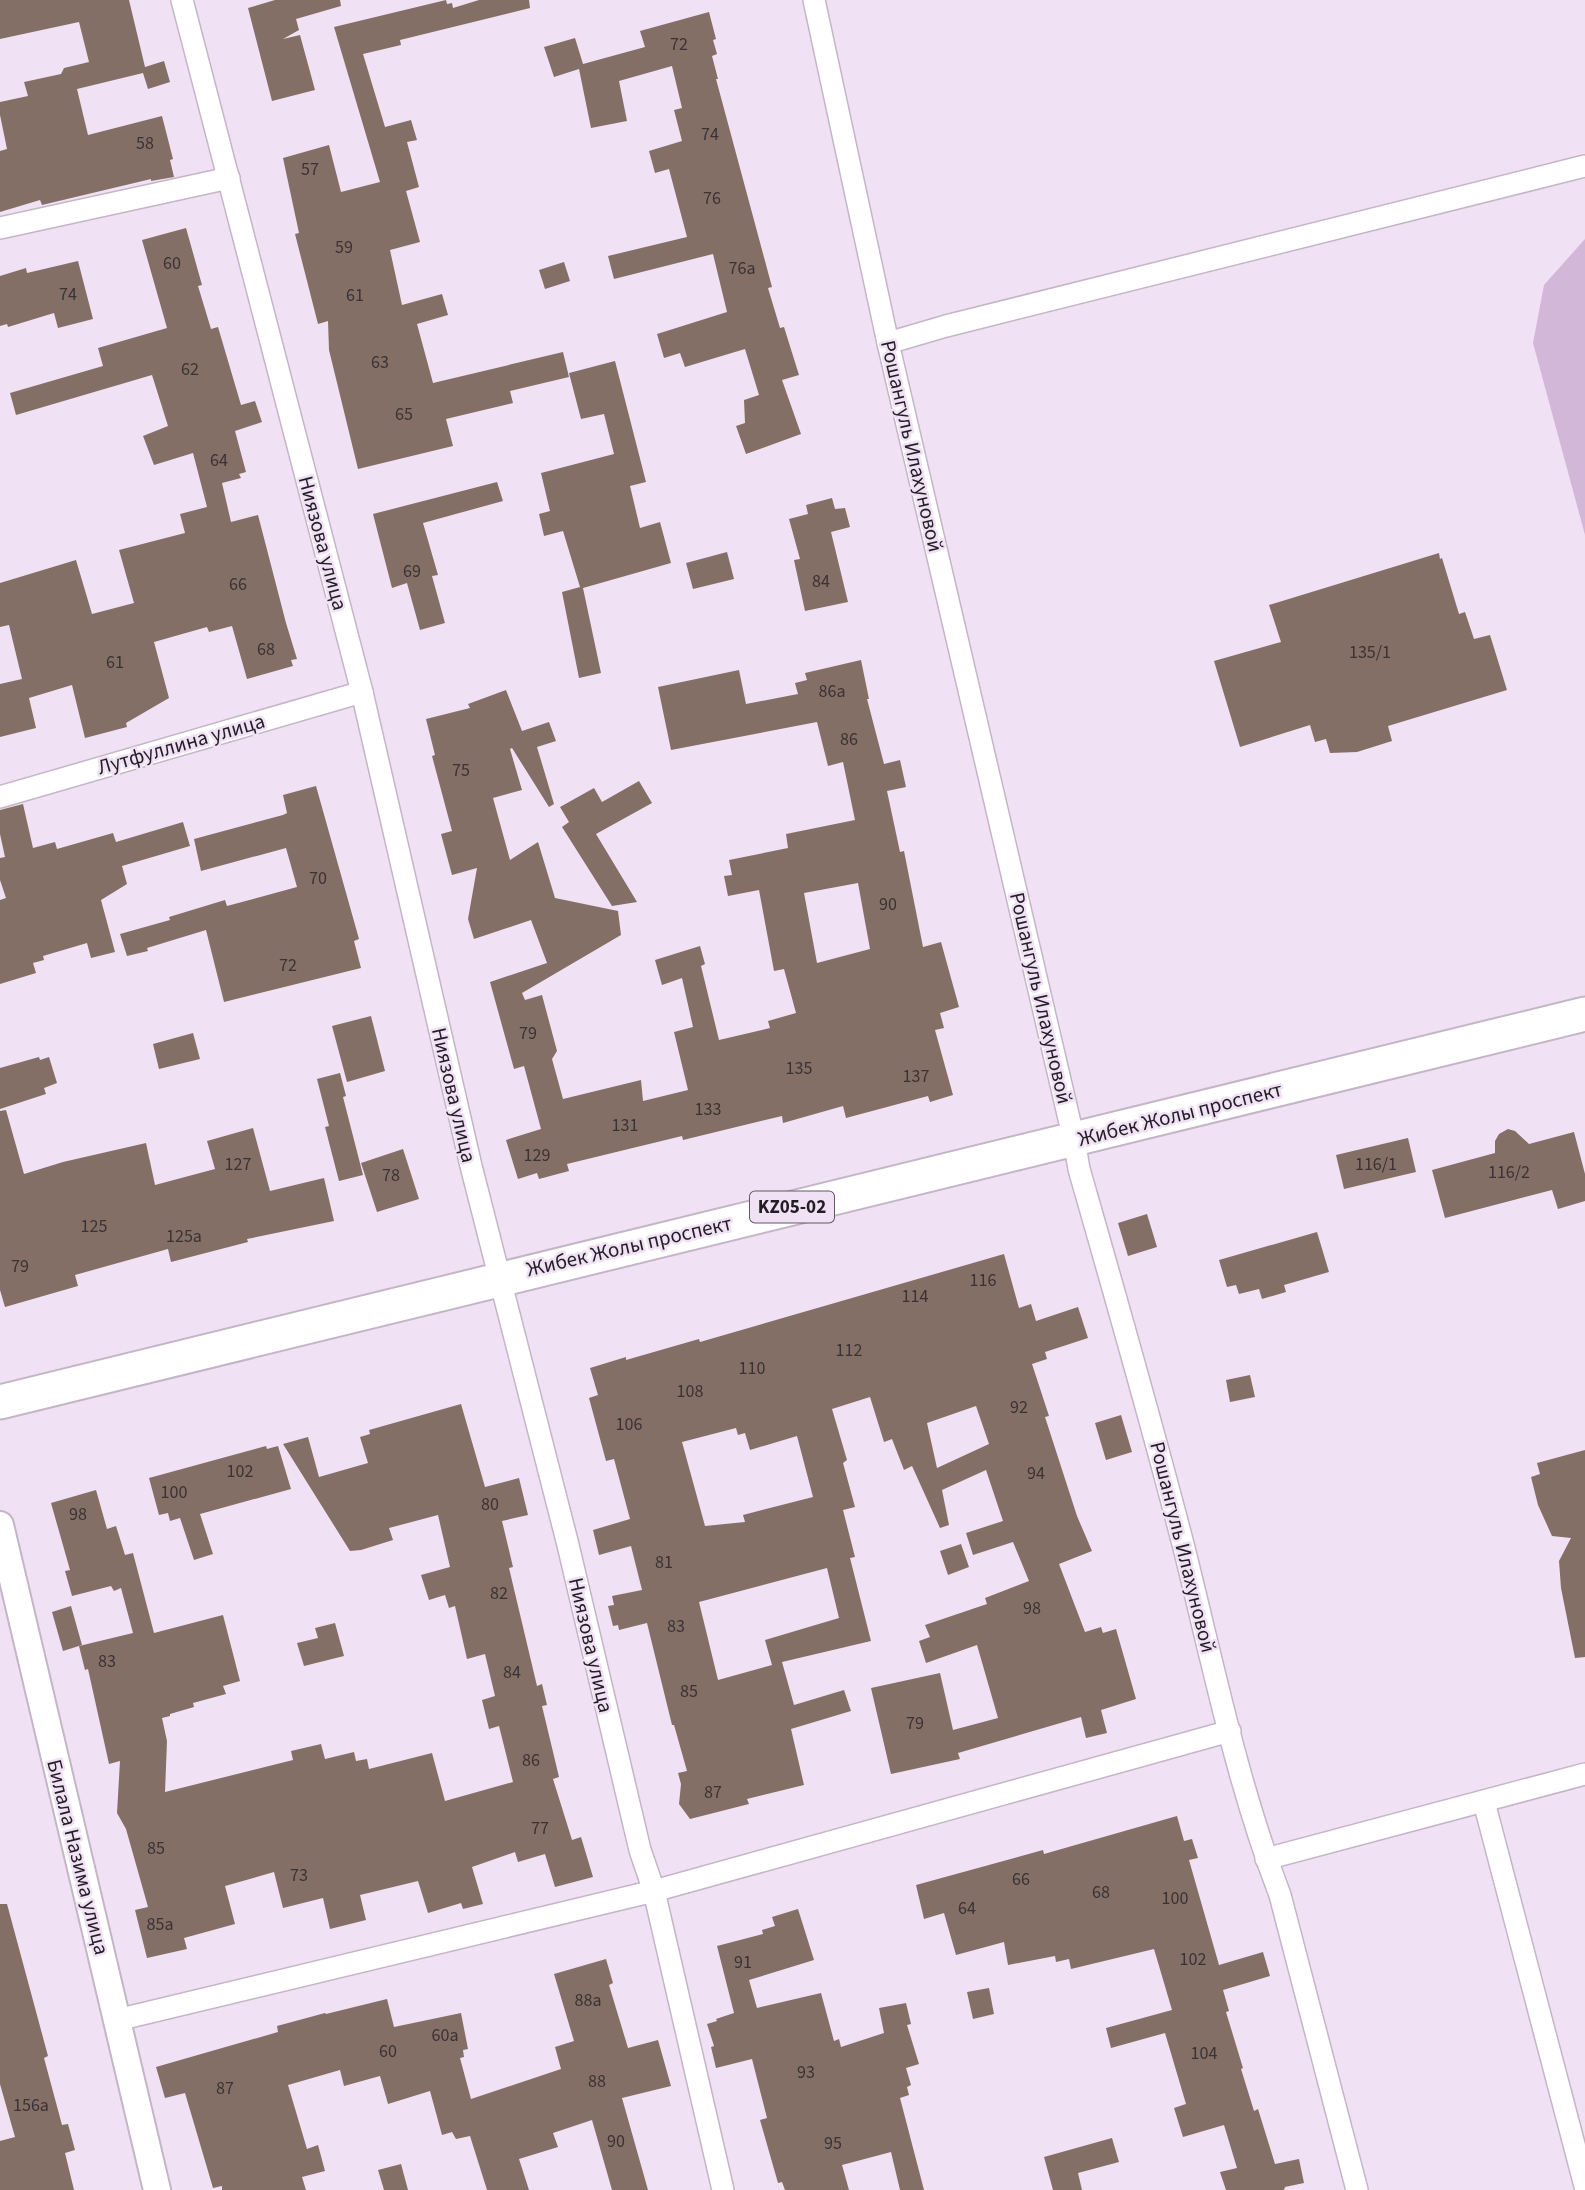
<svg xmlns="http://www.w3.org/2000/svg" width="1585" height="2190" font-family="'Source Sans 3',sans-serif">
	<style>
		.green { fill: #d2b7d8 }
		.building { fill: #846f66; fill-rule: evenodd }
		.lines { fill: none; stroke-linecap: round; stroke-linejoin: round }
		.minor-casing { stroke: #c4b5c7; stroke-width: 24 }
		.tertiary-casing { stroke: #c4b5c7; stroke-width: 30 }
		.trunk-casing { stroke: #c4b5c7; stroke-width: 37 }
		.minor { stroke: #fff; stroke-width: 21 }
		.tertiary { stroke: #fff; stroke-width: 26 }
		.trunk { stroke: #fff; stroke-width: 33 }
		.labels { text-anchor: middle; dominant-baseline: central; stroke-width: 5; stroke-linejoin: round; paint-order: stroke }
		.number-label { font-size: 18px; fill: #3b3235 }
		.shield { fill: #f1e1f4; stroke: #615863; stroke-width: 2 }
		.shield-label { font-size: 19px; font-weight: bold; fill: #231e25 }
		.street-label { font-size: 21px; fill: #231e25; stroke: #f1e1f4 }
	</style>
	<rect width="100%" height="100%" fill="#f1e1f4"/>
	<polygon class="green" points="1585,239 1585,535 1533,343 1544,285"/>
	<g class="building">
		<polygon points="0,0 129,0 145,67 164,61 170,82 148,89 143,73 77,89 88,135 162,116 173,159 170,160 174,177 151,181 151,179 42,205 40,200 0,212 0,151 7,149 0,115 0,102 28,96 24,82 61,74 64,68 89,62 79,22 0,39"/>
		<polygon points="275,0 340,0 341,6 296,19 299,30 283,39 300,35 315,90 272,101 248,8"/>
		<polygon points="446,0 447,4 452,3 453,8 479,0 529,0 530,8 400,40 401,45 363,54 385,127 411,120 417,140 407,142 419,187 406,191 420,242 390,250 402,305 442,294 448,315 417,324 433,383 563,352 569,377 510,391 513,403 446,419 453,446 358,469 329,350 328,321 318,324 295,234 299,233 283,158 329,145 341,192 380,182 334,27"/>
		<polygon points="709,12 716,39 713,40 717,54 712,56 718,79 716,79 772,287 768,288 780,328 784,327 799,375 782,380 801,434 746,454 736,426 745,423 744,400 759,395 745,349 685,367 680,353 664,358 657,334 727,312 713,254 614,279 608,256 687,237 669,169 655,173 649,151 682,141 674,110 682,108 672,66 619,81 627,121 591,128 579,69 554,77 544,47 575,38 583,64 645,47 640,31"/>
		<polygon points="186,228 202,285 198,286 211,329 218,327 241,405 255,401 262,422 235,431 246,472 239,474 241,478 222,483 231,522 258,515 286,623 297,659 291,660 293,666 247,679 232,626 209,632 207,627 154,642 169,698 126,723 127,727 85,738 72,685 29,698 36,728 0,737 0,684 22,679 9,625 0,627 0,583 76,560 92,614 134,603 119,550 185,533 180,514 207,507 193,453 154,465 143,436 168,426 152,375 16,415 10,393 103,366 98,348 167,328 142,240"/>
		<polygon points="78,261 93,319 58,328 54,313 8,327 7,324 0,326 0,276 26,268 27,273"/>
		<polygon points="564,262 570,281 545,289 539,270"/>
		<polygon points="615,361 646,482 630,486 640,528 660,522 671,563 583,588 601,673 579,678 562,592 580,587 563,531 544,536 539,514 550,511 541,473 614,454 604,414 581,419 569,373"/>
		<polygon points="497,482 503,501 423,523 438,575 432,576 445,623 420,630 407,583 392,588 373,514"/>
		<polygon points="832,498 835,509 845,508 850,527 831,532 848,602 805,611 794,560 800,559 789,519 808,514 806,505"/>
		<polygon points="727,552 734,579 693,589 686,563"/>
		<polygon points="1439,553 1440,559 1442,558 1459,614 1465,612 1474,639 1490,635 1507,690 1388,726 1392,741 1357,752 1330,753 1326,739 1315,742 1310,725 1240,747 1214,661 1281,642 1269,605"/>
		<path d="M861,660l8,39h-2l17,65 16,-4 6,27 -19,4 13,61 4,-1 19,96 18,-5 18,65 -19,6 4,15 -9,2 18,65 -23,7 -2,-6 -82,22 -3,-12 -60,17 -1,-7 -99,24 -1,-4 -115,28 2,7 -30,8 -2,-6 -19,6 -12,-39 35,-11 -17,-63 -10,3 -24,-87 57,-19 -16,-43 -57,19 -6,-20 9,-51 -25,7 -11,-41 11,-3 -20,-75 3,-1 -9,-36 44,-11 -2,-4 38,-14 16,41 27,-9 7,19 -19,6 17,57 -5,3 -37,-59 -2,1 12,41 -29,8 17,62 28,-18 17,56 63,13 3,24 -99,58 3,7 17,-5 15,56 -5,8 11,40 78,-19 2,21 45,-11 -14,-58 19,-5 -11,-49 -20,7 -7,-25 45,-14 5,18 -4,2 18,74 51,-12 -2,-7 28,-8 -12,-44 -10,2 -15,-81 -31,6 -4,-20 8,-1 -3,-15 59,-12 -2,-14 69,-14 -12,-58 -15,4 -11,-44 -146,28 -13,-63 81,-17 7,34 52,-10 -3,-11 12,-3 -2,-7zM858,883l12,66 -53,14 -13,-70z"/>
		<polygon points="639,781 652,803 596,834 637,902 612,906 562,827 569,822 560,807 594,788 602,802"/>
		<polygon points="316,786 359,939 354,941 361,968 224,1002 206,930 147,948 148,951 127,956 120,934 170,920 169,917 225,900 227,906 297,887 286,848 201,871 194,839 283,815 287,813 283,795"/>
		<polygon points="23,804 33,848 55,842 57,849 113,833 116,842 183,822 190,846 122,866 127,884 101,900 115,952 91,958 87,943 43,956 44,960 33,963 36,973 0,984 0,900 6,898 0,880 0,858 5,857 0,834 0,810"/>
		<polygon points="371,1016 385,1071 347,1082 332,1026"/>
		<polygon points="193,1033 200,1059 159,1069 153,1044"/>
		<polygon points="39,1057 40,1060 49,1057 57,1083 44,1088 46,1094 0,1109 0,1068"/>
		<polygon points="340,1073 346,1096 343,1097 363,1175 339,1181 325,1127 329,1126 317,1079"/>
		<polygon points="6,1110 24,1174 63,1162 146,1143 155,1185 215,1169 207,1141 253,1128 270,1191 324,1178 334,1221 247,1239 248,1242 171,1262 168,1249 75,1275 78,1286 5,1307 0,1290 0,1111"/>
		<polygon points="1508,1129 1515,1131 1529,1144 1574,1132 1585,1174 1585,1201 1558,1209 1552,1190 1445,1218 1432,1170 1495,1153 1495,1141 1499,1134"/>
		<polygon points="1408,1138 1416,1172 1344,1189 1336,1155"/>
		<polygon points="403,1149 419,1199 377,1212 361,1163"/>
		<polygon points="1147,1214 1157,1247 1128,1256 1118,1223"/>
		<polygon points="1317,1232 1329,1272 1284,1285 1286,1292 1262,1299 1259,1289 1239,1294 1236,1285 1227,1287 1219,1260"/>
		<path d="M1004,1254l15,54 12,-4 5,17 42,-14 10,31 -43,14 2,7 -15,5 17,52 -4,1 32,99 15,35 -33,13 26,68 16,-5 2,6 13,-4 20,70 -35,11 6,23 -21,5 -5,-21 -123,36 2,6 -69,15 -20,-86 69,-15 13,57 45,-12 -21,-73 -51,18 -7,-22 11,-4 -5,-12 62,-21 -2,-6 44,-17 -16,-39 -40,13 -7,-22 37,-12 -17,-51 -44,20 7,35 -9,3 -28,-62 -8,4 -12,-31 -8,3 -14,-45 -38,12 15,51 -4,3 12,44 -12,3 12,47 -5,1 21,83 -89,21 12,43 50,-15 7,21 -60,18 13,56 -57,14 2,5 -59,15 -11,-15 2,-20 -3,-11 9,-2 -13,-46h-2l-25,-102 -28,7 -1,-5 -5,1 -5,-20 6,-1 -2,-9 30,-6 -11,-44 -32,9 -6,-25 37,-11 -16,-60 -8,2 -17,-63 9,-3 -8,-27 36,-11v3l73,-21 1,3zM976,1406l13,38 -52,24 -10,-45zM736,1428l2,7 7,-2 5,17 47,-14 16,61 -70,18 2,7 -40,4 -23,-84zM827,1568l12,50 -74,22 7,25 -54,15 -19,-78z"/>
		<polygon points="1250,1375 1255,1397 1230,1402 1226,1380"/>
		<polygon points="461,1404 485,1487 519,1478 528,1515 502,1521 513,1567 509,1568 537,1686 542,1684 547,1705 542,1706 559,1777 553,1779 572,1840 581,1837 593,1877 555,1887 545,1854 518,1862 515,1852 472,1867 483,1904 463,1909 461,1903 428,1913 418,1881 360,1895 366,1920 330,1929 323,1898 283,1908 274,1872 225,1886 235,1924 184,1938 187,1949 147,1958 135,1910 148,1907 126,1829 117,1813 120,1761 109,1764 88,1669 85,1670 79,1646 133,1633 121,1588 114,1591 111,1586 72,1596 65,1571 70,1570 51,1503 96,1490 107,1529 116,1526 125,1555 133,1553 154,1633 223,1615 240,1681 223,1686 226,1694 193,1703 194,1707 170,1714 170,1716 162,1718 167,1741 165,1792 293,1760 291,1751 321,1744 325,1759 354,1752 356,1761 367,1759 369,1769 432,1753 445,1801 513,1782 499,1726 489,1729 482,1700 495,1696 485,1654 467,1659 455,1606 449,1608 445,1595 429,1600 421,1575 450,1567 438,1515 389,1528 393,1540 361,1550 350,1551 283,1444 308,1437 319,1477 368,1463 360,1437 370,1434 369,1430"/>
		<polygon points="1121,1415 1132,1452 1106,1460 1095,1423"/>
		<polygon points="266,1446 267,1449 278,1446 291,1489 200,1514 213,1554 194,1560 180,1518 170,1521 168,1513 159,1515 149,1478"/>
		<polygon points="1585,1450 1585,1657 1575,1658 1561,1588 1559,1561 1571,1538 1552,1536 1538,1505 1531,1477 1540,1474 1537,1463"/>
		<polygon points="961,1544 969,1567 948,1575 940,1551"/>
		<polygon points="71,1606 82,1645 63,1651 52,1612"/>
		<polygon points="335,1623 344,1656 304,1666 297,1643 318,1638 315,1628"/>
		<polygon points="1177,1816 1184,1841 1192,1839 1198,1858 1189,1860 1219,1965 1263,1952 1270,1976 1223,1990 1229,2011 1226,2012 1243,2068 1241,2069 1254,2111 1258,2109 1275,2164 1299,2159 1304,2183 1285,2187 1284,2190 1226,2190 1220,2172 1237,2168 1224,2125 1183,2137 1174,2108 1186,2104 1165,2033 1111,2048 1106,2028 1172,2010 1154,1949 1071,1969 1069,1959 1056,1962 1055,1956 1008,1965 1004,1942 956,1955 944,1913 924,1919 916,1885 1043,1850 1044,1854"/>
		<polygon points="0,1904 7,1904 48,2056 44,2058 62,2125 68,2124 75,2150 65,2153 74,2190 0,2190 0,2141 15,2137 0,2084"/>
		<polygon points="798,1909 814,1960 749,1980 757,2008 821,1993 834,2041 839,2039 841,2047 884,2033 879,2008 906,2003 911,2024 907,2025 919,2064 906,2068 911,2085 907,2087 909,2095 900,2098 924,2190 900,2190 891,2152 842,2165 849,2190 785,2190 782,2182 778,2183 760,2120 767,2118 752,2059 716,2068 711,2047 714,2046 707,2024 717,2021 716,2019 734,2013 717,1946 763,1934 762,1930 775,1926 772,1917"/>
		<polygon points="606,1959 613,1983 609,1985 628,2048 658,2040 671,2086 622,2098 648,2190 612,2190 592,2120 553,2133 558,2147 519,2159 529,2190 487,2190 470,2136 456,2139 452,2132 442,2135 430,2091 388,2104 380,2076 344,2086 340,2070 288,2085 307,2149 318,2145 325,2171 302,2177 306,2190 222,2190 222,2186 213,2188 185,2093 165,2098 156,2067 278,2032 277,2026 325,2013 326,2014 387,1999 394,2027 461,2013 468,2049 463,2050 464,2057 460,2058 471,2099 561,2069 555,2047 574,2041 554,1974"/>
		<polygon points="989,1988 994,2014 973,2019 967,1992"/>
		<polygon points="1112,2138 1119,2162 1078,2173 1082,2190 1053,2190 1044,2157"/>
		<polygon points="401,2164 408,2190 384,2190 378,2170"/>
	</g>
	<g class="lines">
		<defs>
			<g id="minor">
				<polyline points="182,0 362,692 471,1166 568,1545 640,1850 654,1891 723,2190"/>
				<path d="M814,0l74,343 186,797 5,29c36,126 72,251 105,379 29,116 53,235 96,347l77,295"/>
				<polyline points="0,228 229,178"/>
				<polyline points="888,343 946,326 1585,166"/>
				<polyline points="0,797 362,692"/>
				<polyline points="1484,1802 1585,2186"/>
				<polyline points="1266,1859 1585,1774"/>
				<polyline points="117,2020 654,1891 1230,1731"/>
			</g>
			<polyline id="tertiary" points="0,1525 157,2190"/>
			<path id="trunk" d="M0,1402c528,-132 1057,-258 1585,-388"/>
		</defs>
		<use href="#minor" class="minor-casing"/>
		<use href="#tertiary" class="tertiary-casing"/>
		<use href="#trunk" class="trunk-casing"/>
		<use href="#minor" class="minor"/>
		<use href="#tertiary" class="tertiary"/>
		<use href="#trunk" class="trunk"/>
	</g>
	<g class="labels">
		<g class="number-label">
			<text x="679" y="44">72</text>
			<text x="710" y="134">74</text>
			<text x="145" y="143">58</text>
			<text x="310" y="169">57</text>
			<text x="712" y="198">76</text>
			<text x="344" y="247">59</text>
			<text x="172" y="263">60</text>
			<text x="742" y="268">76а</text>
			<text x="68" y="294">74</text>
			<text x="355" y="295">61</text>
			<text x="380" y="362">63</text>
			<text x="190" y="369">62</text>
			<text x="404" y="414">65</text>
			<text x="219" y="460">64</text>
			<text x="412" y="571">69</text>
			<text x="821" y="581">84</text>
			<text x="238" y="584">66</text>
			<text x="266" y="649">68</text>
			<text x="1370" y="652">135/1</text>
			<text x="115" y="662">61</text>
			<text x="832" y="691">86а</text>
			<text x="849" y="739">86</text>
			<text x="461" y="770">75</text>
			<text x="318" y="878">70</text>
			<text x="888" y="904">90</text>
			<text x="288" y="965">72</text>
			<text x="528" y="1033">79</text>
			<text x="799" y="1068">135</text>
			<text x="916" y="1076">137</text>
			<text x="708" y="1109">133</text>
			<text x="625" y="1125">131</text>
			<text x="537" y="1155">129</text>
			<text x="238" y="1164">127</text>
			<text x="1376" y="1164">116/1</text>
			<text x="1509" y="1172">116/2</text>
			<text x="391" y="1175">78</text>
			<text x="94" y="1226">125</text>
			<text x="184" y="1236">125а</text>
			<text x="20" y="1266">79</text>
			<text x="983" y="1280">116</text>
			<text x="915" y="1296">114</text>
			<text x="849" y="1350">112</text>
			<text x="752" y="1368">110</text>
			<text x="690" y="1391">108</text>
			<text x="1019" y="1407">92</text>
			<text x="629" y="1424">106</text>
			<text x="240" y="1471">102</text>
			<text x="1036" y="1473">94</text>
			<text x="174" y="1492">100</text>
			<text x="490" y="1504">80</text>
			<text x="78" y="1514">98</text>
			<text x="664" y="1562">81</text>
			<text x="499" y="1593">82</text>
			<text x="1032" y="1608">98</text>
			<text x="676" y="1626">83</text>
			<text x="107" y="1661">83</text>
			<text x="512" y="1672">84</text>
			<text x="689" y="1691">85</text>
			<text x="915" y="1723">79</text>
			<text x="531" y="1760">86</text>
			<text x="713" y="1792">87</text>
			<text x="540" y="1828">77</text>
			<text x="156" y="1848">85</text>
			<text x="299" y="1875">73</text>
			<text x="1021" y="1879">66</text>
			<text x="1101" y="1892">68</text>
			<text x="1175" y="1898">100</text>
			<text x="967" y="1908">64</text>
			<text x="160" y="1924">85а</text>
			<text x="1193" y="1959">102</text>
			<text x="743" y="1962">91</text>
			<text x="588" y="2000">88а</text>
			<text x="445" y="2035">60а</text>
			<text x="388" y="2051">60</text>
			<text x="1204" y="2053">104</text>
			<text x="806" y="2072">93</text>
			<text x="597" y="2081">88</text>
			<text x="225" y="2088">87</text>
			<text x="31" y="2105">156а</text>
			<text x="616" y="2141">90</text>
			<text x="833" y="2143">95</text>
		</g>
		<rect class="shield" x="750" y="1191.5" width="84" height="31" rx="5"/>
		<g class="shield-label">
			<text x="792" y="1207">KZ05-02</text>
		</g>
		<g class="street-label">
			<text transform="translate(912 446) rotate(77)">Рошангуль Илахуновой</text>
			<text transform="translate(323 543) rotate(75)">Ниязова улица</text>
			<text transform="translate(181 744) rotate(-16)">Лутфуллина улица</text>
			<text transform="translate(1041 998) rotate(77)">Рошангуль Илахуновой</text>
			<text transform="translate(454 1095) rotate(77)">Ниязова улица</text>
			<text transform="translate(1180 1114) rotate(-14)">Жибек Жолы проспект</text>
			<text transform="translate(629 1246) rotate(-13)">Жибек Жолы проспект</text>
			<text transform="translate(1183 1547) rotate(76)">Рошангуль Илахуновой</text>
			<text transform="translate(591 1645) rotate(77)">Ниязова улица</text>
			<text transform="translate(78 1857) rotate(76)">Билала Назима улица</text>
		</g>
	</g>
</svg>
